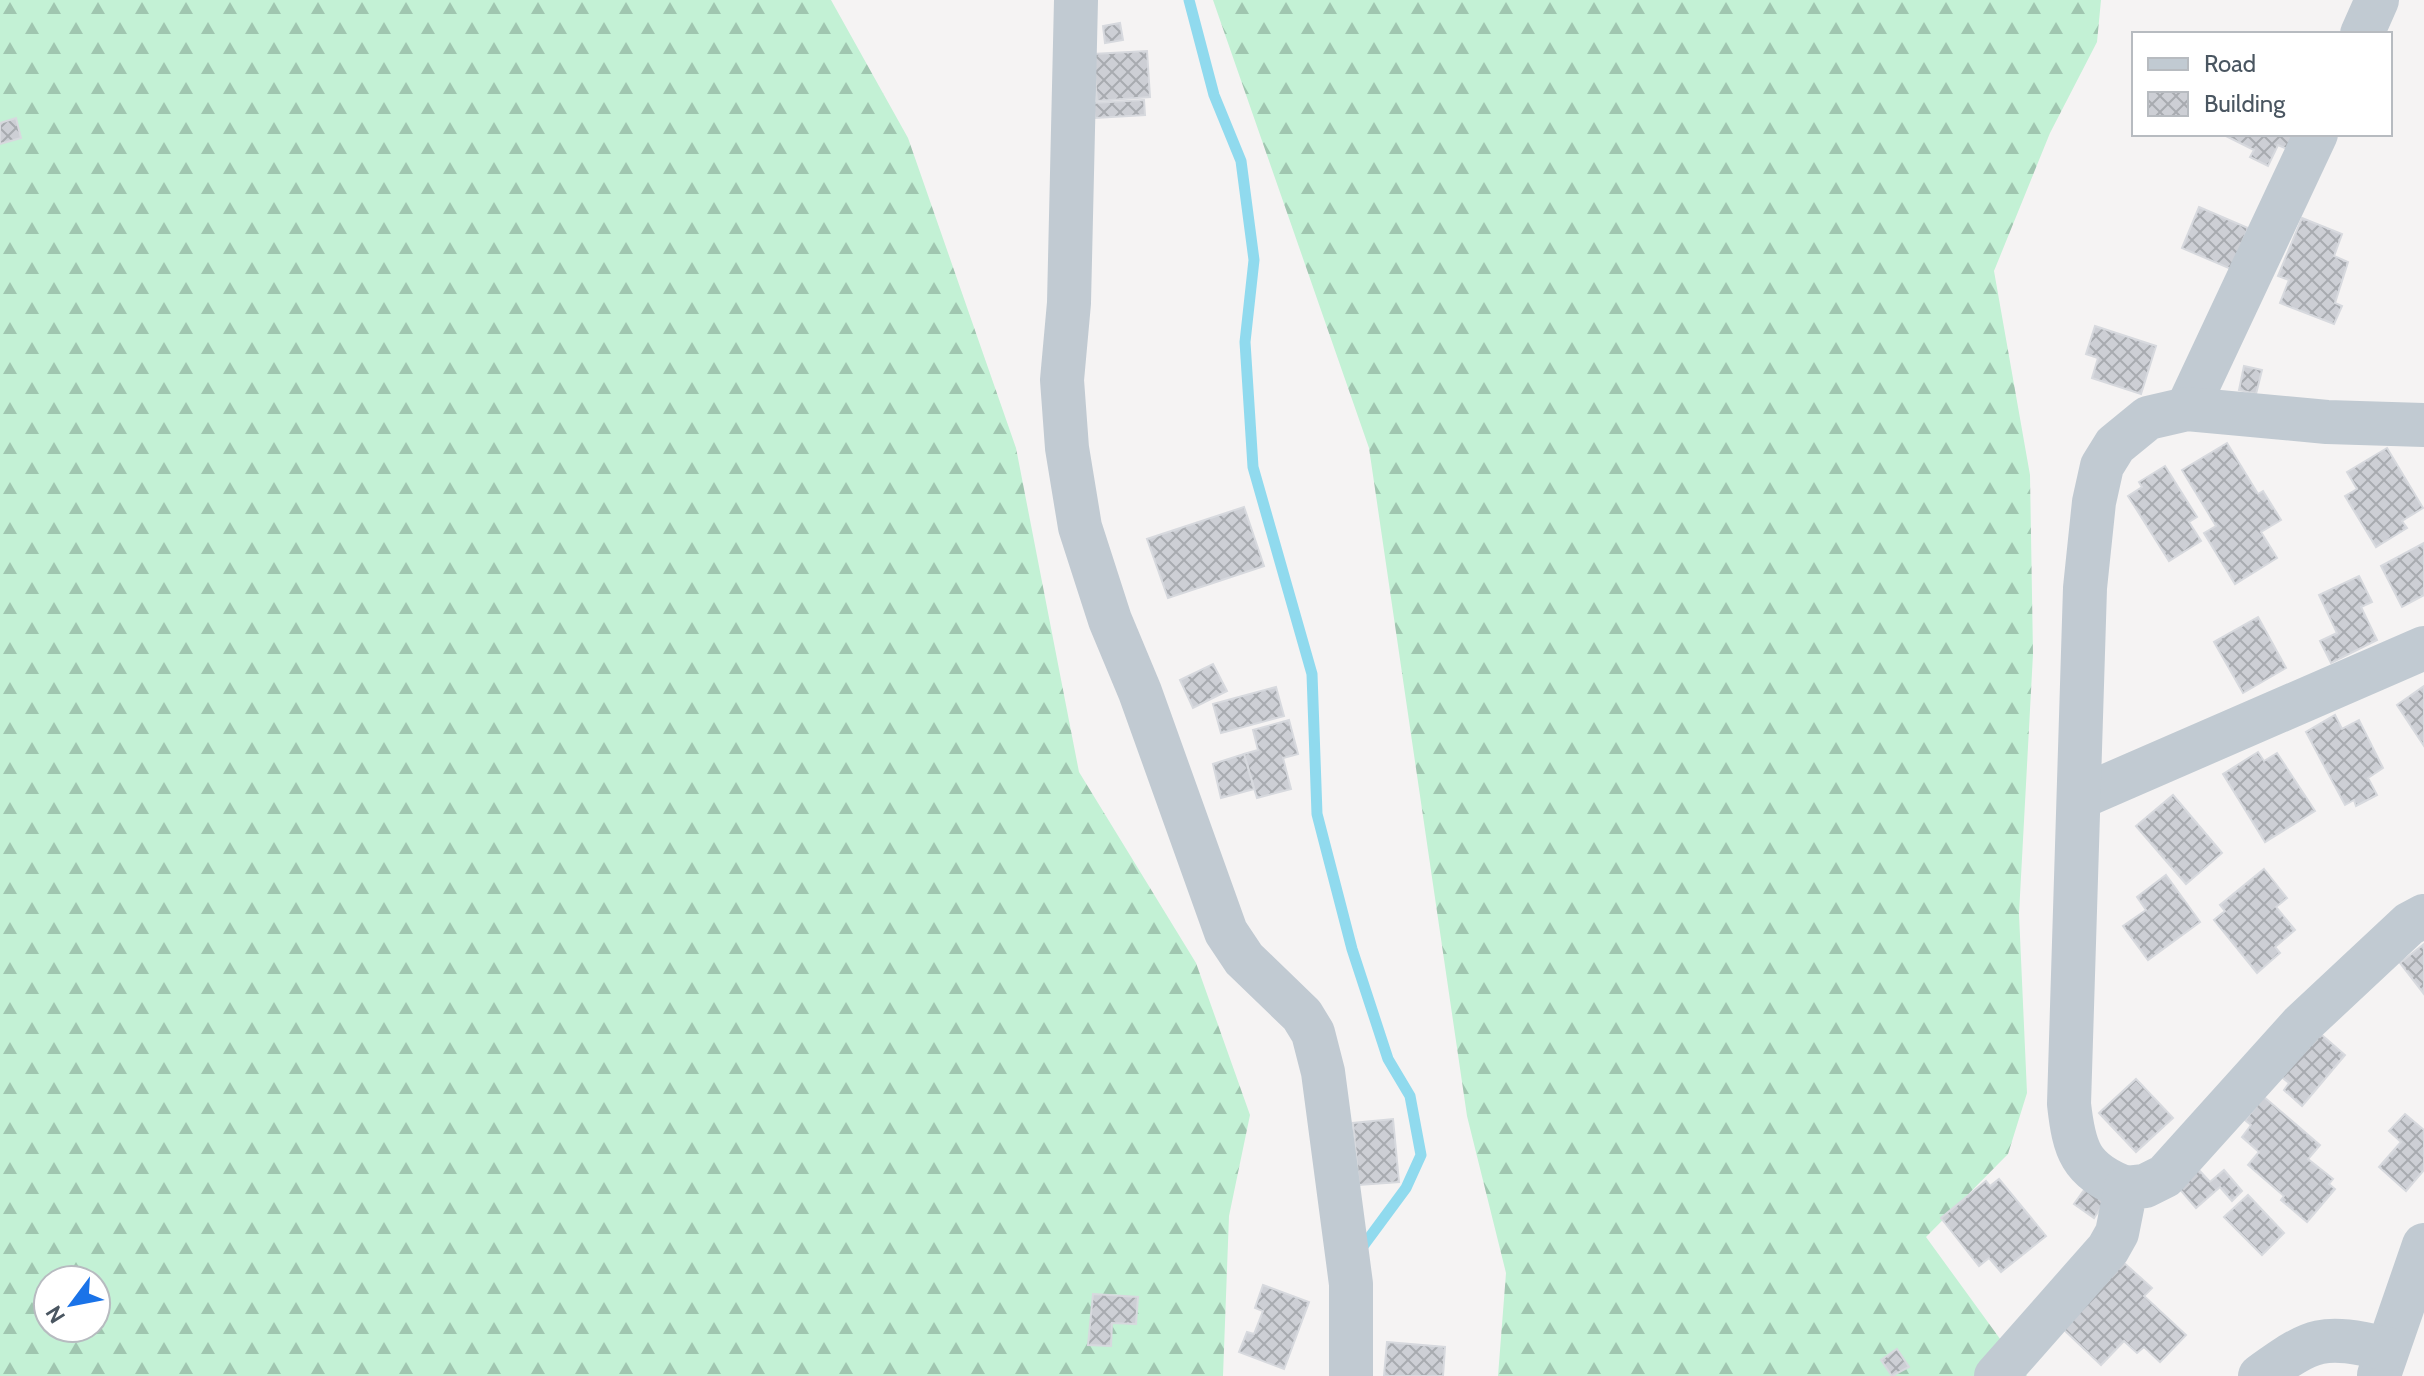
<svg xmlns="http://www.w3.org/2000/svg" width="2424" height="1376" font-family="Cabin,sans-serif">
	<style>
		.forest { fill: url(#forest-firs); fill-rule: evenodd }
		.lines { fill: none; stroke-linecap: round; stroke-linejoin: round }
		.stream { stroke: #90daee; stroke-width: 11 }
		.building { fill: url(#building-cross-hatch); stroke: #d7d9de; stroke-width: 2 }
		.minor { stroke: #c1cad2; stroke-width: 44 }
	</style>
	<defs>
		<pattern id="forest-firs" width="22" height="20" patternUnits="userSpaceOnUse" patternTransform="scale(2)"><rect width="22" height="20" fill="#c3f1d5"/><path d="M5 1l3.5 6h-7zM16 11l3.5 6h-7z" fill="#a0c6b0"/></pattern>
		<pattern id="building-cross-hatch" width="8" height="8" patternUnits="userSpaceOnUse" patternTransform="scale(2)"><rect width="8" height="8" fill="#cdcfd5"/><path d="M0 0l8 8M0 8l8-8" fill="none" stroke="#a8abb0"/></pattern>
	</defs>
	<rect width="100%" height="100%" fill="#f5f3f3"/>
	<g class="forest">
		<path d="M0,0h831l77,138 108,310 63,324 117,191 54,152 -21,101 -6,160h-1223zM48,1280h48v48h-48z"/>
		<polygon points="1213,0 2101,0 2097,42 2050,133 1994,271 2030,475 2033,654 2019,914 2027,1093 2008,1154 1926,1237 2027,1376 1498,1376 1506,1273 1467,1116 1369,448"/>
	</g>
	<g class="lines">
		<polyline class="stream" points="1189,0 1214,95 1241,161 1254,260 1245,342 1253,467 1312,674 1317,814 1352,949 1388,1059 1410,1096 1421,1155 1406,1188 1358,1253"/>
	</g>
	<g class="building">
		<polygon points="1120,23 1123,40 1105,43 1103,26"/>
		<polygon points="1147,51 1150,97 1097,101 1093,54"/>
		<polygon points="1144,100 1145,115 1095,118 1093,103"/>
		<polygon points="16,118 21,138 0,144 0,123"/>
		<polygon points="2222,134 2294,134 2287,149 2278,145 2268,166 2250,157 2254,150"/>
		<polygon points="2199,207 2248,228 2231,269 2182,248"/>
		<polygon points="2302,218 2342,234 2334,256 2348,262 2335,303 2342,306 2334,324 2280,303 2289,280 2278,276"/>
		<polygon points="2095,326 2156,346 2141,394 2092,378 2098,358 2086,354"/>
		<polygon points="2244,366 2262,370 2256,394 2239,390"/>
		<polygon points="2227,443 2258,494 2263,491 2281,520 2261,532 2277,558 2235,584 2204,533 2216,526 2182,470"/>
		<polygon points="2387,448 2423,508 2402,521 2407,528 2376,547 2345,496 2357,489 2347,472"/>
		<polygon points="2165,466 2197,517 2189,522 2201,541 2169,561 2128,496 2142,487 2139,482"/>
		<polygon points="1244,507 1264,566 1168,598 1147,539"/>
		<polygon points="2424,543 2424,595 2402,607 2381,566"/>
		<polygon points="2359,576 2372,602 2361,607 2377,640 2331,663 2320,641 2337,633 2319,595"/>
		<polygon points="2258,617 2286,668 2243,693 2214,642"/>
		<polygon points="1213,664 1227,691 1193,708 1180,680"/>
		<polygon points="2424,686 2424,746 2397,705"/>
		<polygon points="1276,687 1284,716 1221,733 1213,704"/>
		<polygon points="2335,715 2342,729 2359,720 2383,768 2368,778 2377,795 2356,806 2354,800 2345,805 2306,732"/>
		<polygon points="1289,720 1298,754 1283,758 1291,789 1257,798 1244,754 1258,750 1253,730"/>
		<polygon points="2258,752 2264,761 2277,753 2315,811 2265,842 2223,774"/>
		<polygon points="1244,754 1254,789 1221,798 1213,764"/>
		<polygon points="2173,795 2222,853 2186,884 2136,826"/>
		<polygon points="2264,869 2287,898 2276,907 2295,930 2275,947 2280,953 2257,973 2214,920 2225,911 2220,905"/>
		<polygon points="2166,875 2200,922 2148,960 2123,926 2146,910 2137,897"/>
		<polygon points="2424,944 2424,994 2400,963"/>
		<polygon points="2315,1029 2345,1055 2302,1106 2284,1090 2289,1083 2278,1074"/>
		<polygon points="2136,1079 2173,1118 2136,1152 2099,1113"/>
		<polygon points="2264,1097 2320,1145 2308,1159 2333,1179 2329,1184 2335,1189 2307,1222 2281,1200 2284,1196 2248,1165 2259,1152 2242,1137 2251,1125 2245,1120"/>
		<polygon points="2405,1114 2424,1130 2424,1170 2406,1191 2379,1167 2401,1142 2389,1131"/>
		<polygon points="1393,1119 1399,1182 1359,1185 1353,1123"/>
		<polygon points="2198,1169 2210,1182 2224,1170 2242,1191 2232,1201 2220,1187 2196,1208 2177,1186"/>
		<polygon points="1999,1179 2046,1236 2001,1272 1989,1258 1979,1266 1941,1218 1986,1181 1990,1186"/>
		<polygon points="2087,1186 2106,1200 2094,1218 2074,1204"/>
		<polygon points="2248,1195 2284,1233 2262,1255 2224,1217"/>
		<polygon points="2123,1262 2152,1288 2144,1296 2186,1335 2160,1362 2144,1347 2137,1353 2124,1341 2101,1365 2061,1327"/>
		<polygon points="1263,1285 1309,1302 1284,1369 1239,1352 1247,1332 1254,1334 1263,1311 1255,1308"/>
		<polygon points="1093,1294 1138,1297 1136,1324 1112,1323 1111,1346 1088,1345"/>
		<polygon points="1387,1342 1445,1347 1443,1376 1384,1376"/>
		<polygon points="1897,1349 1909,1367 1892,1376 1881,1360"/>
	</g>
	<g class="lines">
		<g class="minor">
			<polyline points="1076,0 1069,303 1062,380 1067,448 1080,527 1110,620 1140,692 1226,932 1244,959 1302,1015 1313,1033 1323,1072 1351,1284 1351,1376"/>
			<polyline points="2362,34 2377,0"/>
			<polyline points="2187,409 2316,134"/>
			<polyline points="2081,797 2424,648"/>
			<path d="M2126,1188c-46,-17 -52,-39 -57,-84l16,-516 9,-86 8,-36 13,-21 33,-27 39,-9 140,13 97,3"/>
			<polyline points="2379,1375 2424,1245"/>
			<polyline points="1996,1376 2108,1249 2117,1233 2126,1188 2145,1186 2165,1176 2302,1024 2409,924 2424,916"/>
			<path d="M2260,1376c54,-39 62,-42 127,-27"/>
		</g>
	</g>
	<rect x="2132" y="32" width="260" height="104" fill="#ffffff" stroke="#b7bbc0" stroke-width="2"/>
	<rect x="2148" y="58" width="40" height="12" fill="#c1cad2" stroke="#b7bbc0" stroke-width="2"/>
	<text x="2204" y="72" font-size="24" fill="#4a5661">Road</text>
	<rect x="2148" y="92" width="40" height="24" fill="url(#building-cross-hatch)" stroke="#b7bbc0" stroke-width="2"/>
	<text x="2204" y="112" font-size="24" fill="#4a5661">Building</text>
	<g transform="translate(72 1304) rotate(238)"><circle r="38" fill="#ffffff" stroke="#b7bbc0" stroke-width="2"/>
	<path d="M0-6L14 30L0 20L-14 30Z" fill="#1a73e8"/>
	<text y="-12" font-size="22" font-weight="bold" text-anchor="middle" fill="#4a5661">N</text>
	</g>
</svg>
